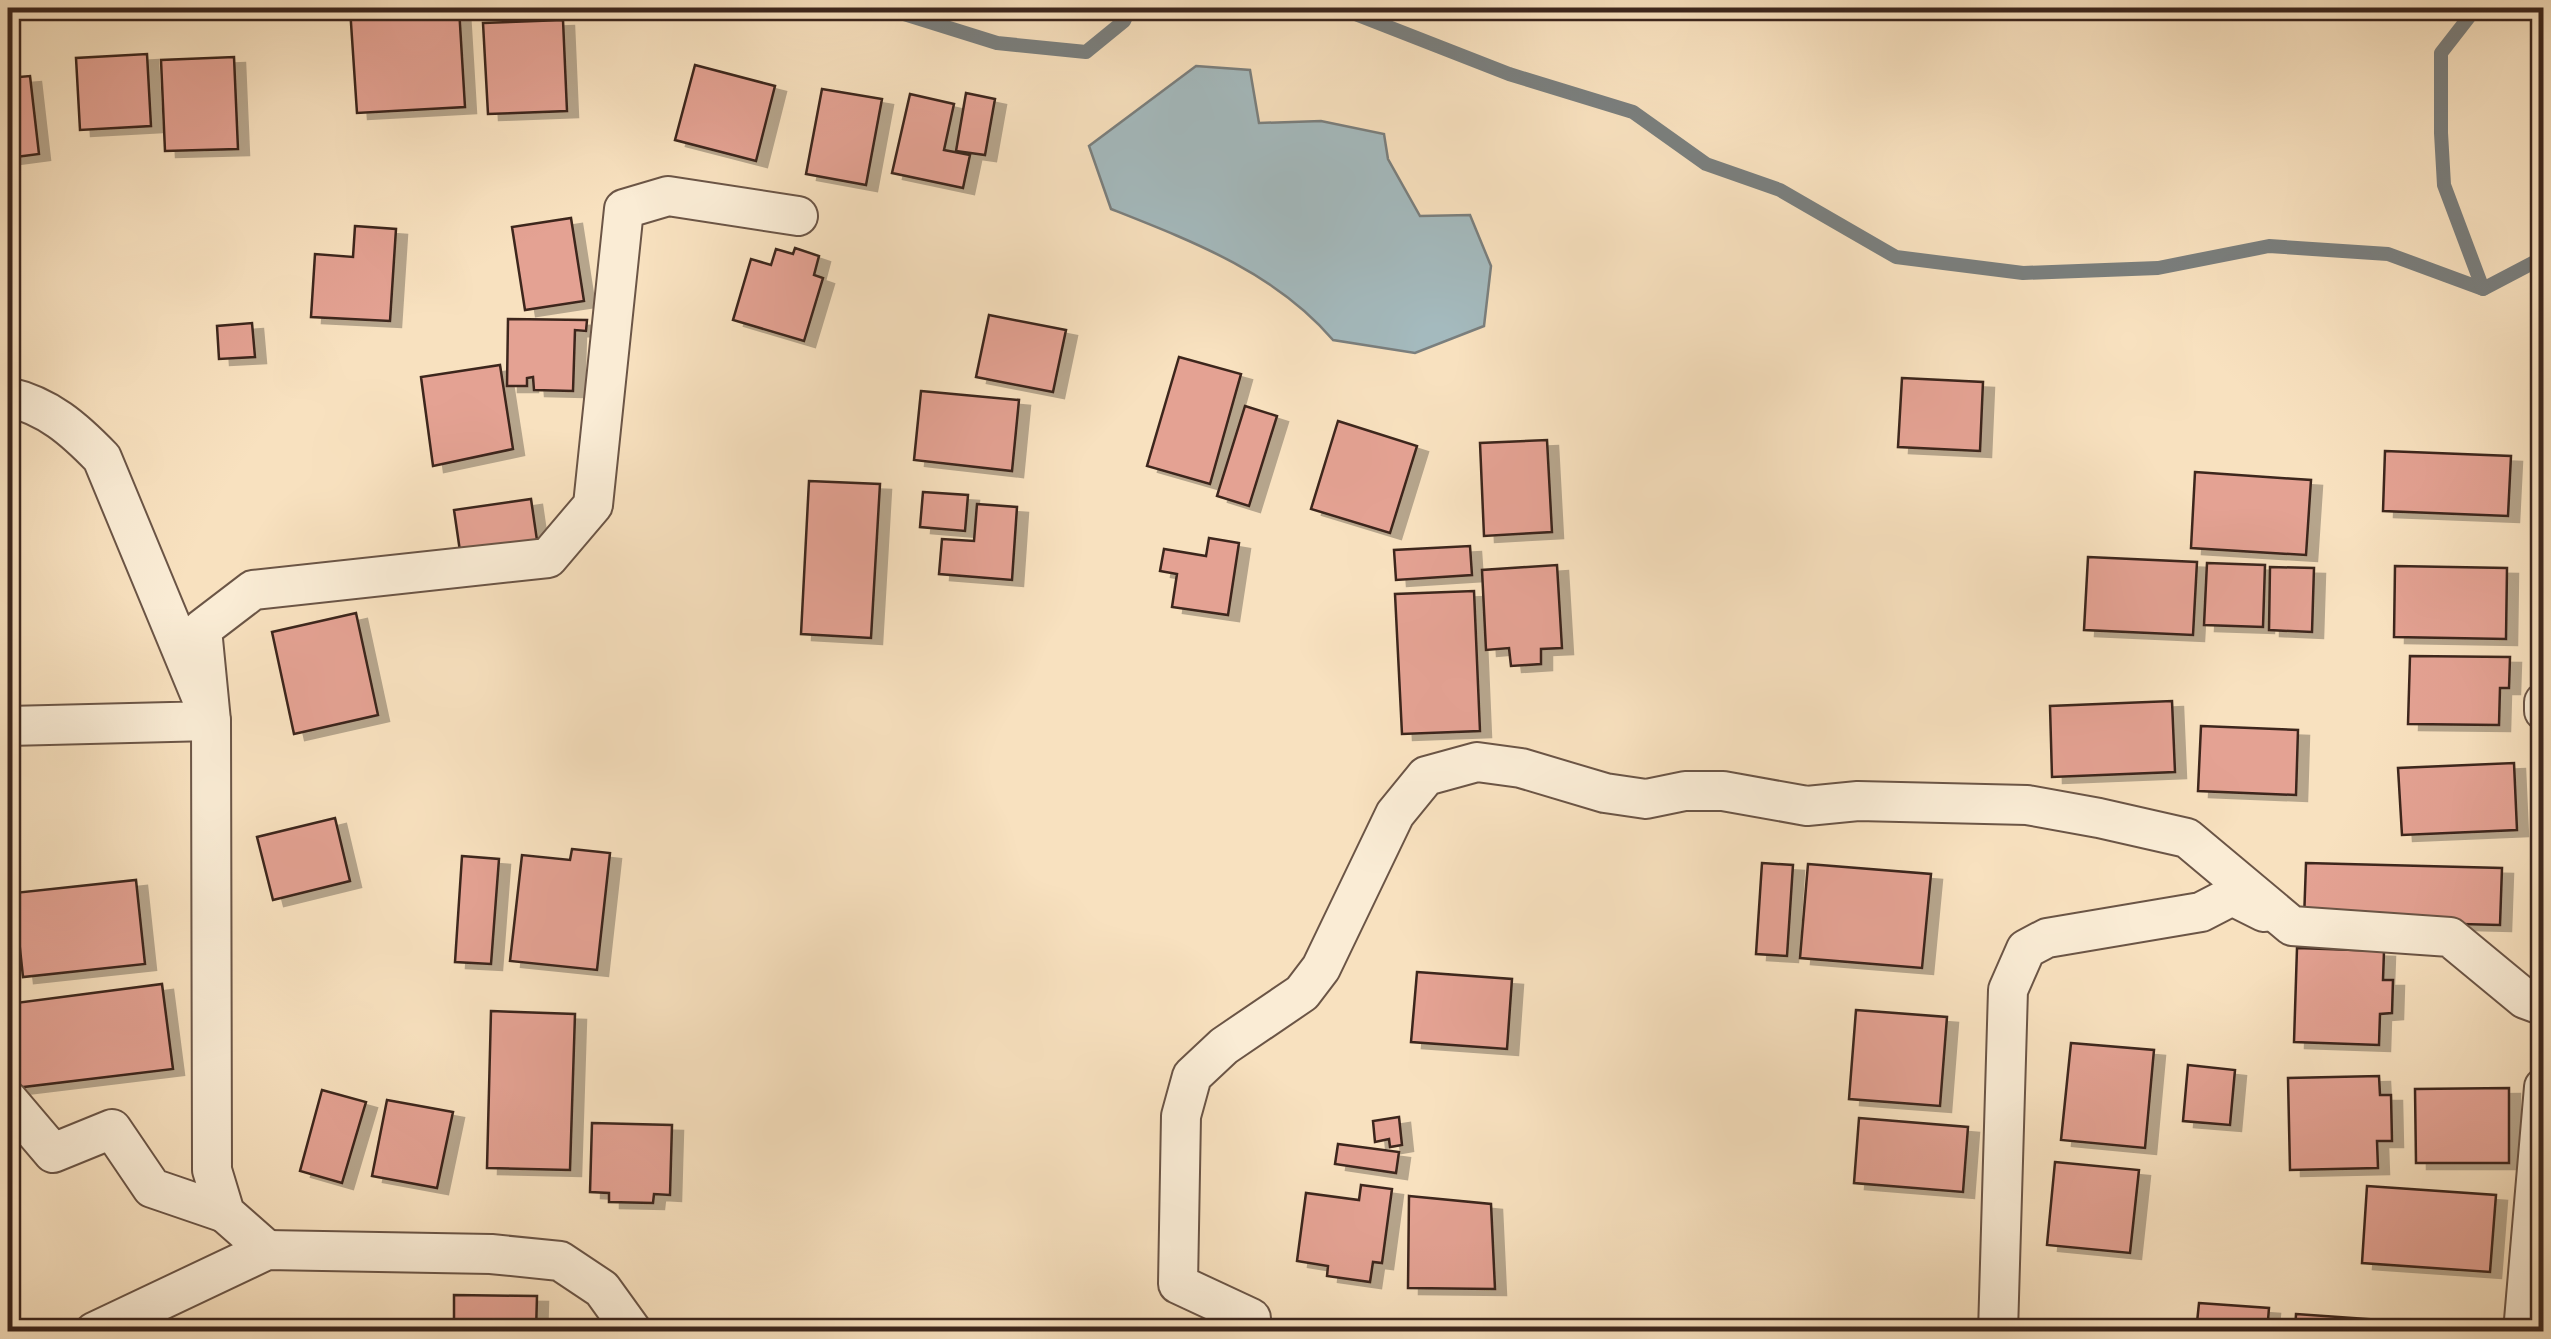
<svg xmlns="http://www.w3.org/2000/svg" width="2551" height="1339" font-family="Cardo,serif">
	<style>
		.water { fill: #a4babe; stroke: #7a7f7e; stroke-width: 2.5 }
		.lines { fill: none; stroke-linecap: round; stroke-linejoin: round }
		.stream { stroke: #7a7f7e; stroke-width: 14 }
		.building { fill: #e4a293; stroke: #3c261d; stroke-width: 2.5; filter: url(#shadow) }
		.minor-casing { stroke: #6b5546; stroke-width: 42 }
		.minor { stroke: #faecd5; stroke-width: 38 }
	</style>
	<defs>
		<filter id="shadow"><feDropShadow dx="11" dy="6" stdDeviation="0" flood-color="#0004"/></filter>
	</defs>
	<rect width="100%" height="100%" fill="#f8e1bf"/>
	<filter id="stains"><feTurbulence type="fractalNoise" baseFrequency=".002" numOctaves="4"/><feColorMatrix values="0 0 0 0 .2 0 0 0 0 .09 0 0 0 0 .02 0 0 0 .5 -.17"/></filter>
	<radialGradient id="worn" r=".72"><stop offset=".6" stop-color="#630" stop-opacity="0"/><stop offset="1" stop-color="#630" stop-opacity=".3"/></radialGradient>
	<path class="water" d="M1196,66l54,4 9,53 62,-2 63,13 4,25 32,57 50,-1 21,51 -7,60 -69,27 -82,-13c-57,-67 -141,-99 -222,-131l-22,-63z"/>
	<g class="lines">
		<g class="stream">
			<polyline points="885,8 997,43 1086,52 1124,21 1130,8"/>
			<polyline points="1340,8 1509,74 1633,112 1706,164 1780,190 1896,257 2023,273 2158,268 2269,246 2388,254 2483,289 2544,257"/>
			<polyline points="2476,8 2441,53 2441,133 2444,185 2483,289"/>
		</g>
	</g>
	<g class="building">
		<polygon points="350,8 459,8 465,107 357,113"/>
		<polygon points="563,20 567,111 488,114 483,23"/>
		<polygon points="147,54 151,126 80,130 76,58"/>
		<polygon points="234,57 238,149 165,151 161,60"/>
		<polygon points="695,65 775,86 756,161 675,140"/>
		<polygon points="30,76 39,154 8,158 8,78"/>
		<polygon points="822,89 882,99 866,185 806,174"/>
		<polygon points="966,93 995,99 985,155 956,151"/>
		<polygon points="910,94 954,104 944,150 970,155 963,188 892,173"/>
		<polygon points="571,218 584,301 525,310 512,227"/>
		<polygon points="355,226 396,229 390,321 311,317 315,254 353,257"/>
		<polygon points="795,248 819,256 814,275 823,278 804,341 733,320 751,259 771,265 776,249 793,254"/>
		<polygon points="989,315 1066,330 1053,392 976,377"/>
		<polygon points="508,319 587,320 586,331 575,330 573,391 534,390 533,377 527,378 527,386 507,386"/>
		<polygon points="252,323 255,357 219,359 217,326"/>
		<polygon points="1179,357 1241,374 1210,484 1147,466"/>
		<polygon points="500,365 513,449 433,466 421,377"/>
		<polygon points="1902,378 1983,382 1980,451 1898,447"/>
		<polygon points="921,391 1019,400 1012,471 914,460"/>
		<polygon points="1245,406 1277,416 1249,506 1217,496"/>
		<polygon points="1338,421 1417,446 1390,533 1311,509"/>
		<polygon points="1547,440 1552,532 1484,536 1480,443"/>
		<polygon points="2385,451 2511,456 2508,516 2383,511"/>
		<polygon points="2195,472 2311,480 2306,555 2191,548"/>
		<polygon points="809,481 880,484 871,638 801,634"/>
		<polygon points="923,492 968,495 965,531 920,527"/>
		<polygon points="531,499 539,554 462,565 454,510"/>
		<polygon points="977,504 1017,507 1012,580 939,574 942,539 974,541"/>
		<polygon points="1209,538 1239,543 1228,615 1172,607 1177,574 1160,571 1164,549 1206,556"/>
		<polygon points="1470,546 1472,575 1396,580 1394,550"/>
		<polygon points="2088,557 2197,562 2193,635 2084,630"/>
		<polygon points="2207,563 2265,565 2263,627 2204,625"/>
		<polygon points="1557,565 1562,648 1541,649 1541,664 1511,666 1509,648 1486,650 1482,570"/>
		<polygon points="2395,566 2507,568 2506,639 2394,637"/>
		<polygon points="2270,567 2314,568 2312,632 2269,630"/>
		<polygon points="1474,591 1480,731 1402,734 1395,594"/>
		<polygon points="356,613 378,715 294,734 272,632"/>
		<polygon points="2410,656 2510,657 2509,688 2500,688 2499,725 2408,724"/>
		<polygon points="2172,701 2175,772 2052,777 2050,706"/>
		<polygon points="2201,726 2298,730 2296,795 2198,791"/>
		<polygon points="2514,763 2517,830 2402,835 2398,768"/>
		<polygon points="335,818 350,881 273,900 257,837"/>
		<polygon points="572,849 610,853 597,970 510,961 522,855 570,860"/>
		<polygon points="462,856 499,859 491,964 455,962"/>
		<polygon points="1762,863 1793,865 1787,956 1756,954"/>
		<polygon points="2306,863 2502,868 2500,925 2304,920"/>
		<polygon points="1808,864 1931,874 1922,968 1800,958"/>
		<polygon points="136,880 145,964 23,977 14,893"/>
		<polygon points="2297,948 2384,951 2383,980 2393,980 2392,1013 2380,1014 2379,1045 2294,1042"/>
		<polygon points="1417,972 1512,979 1507,1049 1411,1042"/>
		<polygon points="162,984 173,1069 15,1088 8,1004"/>
		<polygon points="1856,1010 1947,1017 1940,1106 1849,1099"/>
		<polygon points="491,1011 575,1014 570,1170 487,1168"/>
		<polygon points="2071,1043 2154,1050 2145,1148 2061,1140"/>
		<polygon points="2188,1065 2235,1070 2230,1125 2183,1121"/>
		<polygon points="2379,1076 2380,1095 2391,1095 2392,1141 2377,1141 2378,1168 2290,1170 2288,1078"/>
		<polygon points="2509,1088 2509,1163 2416,1163 2415,1089"/>
		<polygon points="322,1090 366,1102 342,1183 300,1171"/>
		<polygon points="387,1100 453,1112 437,1188 372,1176"/>
		<polygon points="1399,1117 1402,1145 1390,1147 1389,1139 1375,1142 1373,1121"/>
		<polygon points="1859,1118 1968,1127 1963,1192 1854,1183"/>
		<polygon points="592,1123 672,1125 670,1195 654,1194 653,1203 609,1202 609,1193 590,1192"/>
		<polygon points="1338,1144 1399,1152 1396,1173 1335,1164"/>
		<polygon points="2055,1162 2139,1170 2130,1253 2047,1245"/>
		<polygon points="1361,1185 1392,1189 1382,1263 1373,1262 1370,1282 1327,1276 1328,1266 1297,1261 1306,1193 1359,1200"/>
		<polygon points="2367,1186 2496,1195 2490,1272 2362,1263"/>
		<polygon points="1409,1196 1491,1204 1495,1289 1408,1288"/>
		<polygon points="454,1295 537,1296 536,1332 454,1332"/>
		<polygon points="2199,1303 2269,1308 2267,1332 2196,1332"/>
		<polygon points="2296,1314 2494,1328 2494,1332 2295,1332"/>
	</g>
	<g class="lines">
		<defs>
			<g id="minor">
				<path d="M8,397c40,9 66,32 94,61l109,263 -203,5"/>
				<polyline points="2544,702 2544,711"/>
				<polyline points="8,1100 53,1153 112,1129 152,1188 225,1213"/>
				<polyline points="267,1250 225,1213 212,1170 211,721 202,629 253,590 548,558 593,505 624,209 668,196 798,216"/>
				<polyline points="94,1332 267,1250 491,1254 560,1261 602,1289 633,1332"/>
				<polyline points="1251,1332 1251,1318 1178,1284 1181,1116 1192,1076 1224,1046 1302,993 1321,968 1395,814 1426,776 1477,762 1521,768 1605,793 1646,799 1685,791 1723,791 1807,806 1858,801 2027,805 2099,818 2187,838 2292,926 2450,937 2525,999 2544,1006"/>
				<polyline points="1998,1332 2008,990 2026,949 2047,938 2201,912 2232,896 2264,912"/>
				<polyline points="2523,1332 2544,1087"/>
			</g>
		</defs>
		<use href="#minor" class="minor-casing"/>
		<use href="#minor" class="minor"/>
	</g>
	<rect width="2551" height="1339" fill="none" stroke="#f8e1bf" stroke-width="40"/>
	<rect x="10" y="10" width="2531" height="1319" fill="none" stroke="#3c261d" stroke-width="5"/>
	<rect x="20" y="20" width="2511" height="1299" fill="none" stroke="#3c261d" stroke-width="2.5"/>
	<rect width="100%" height="100%" filter="url(#stains)"/>
	<rect width="100%" height="100%" fill="url(#worn)"/>
</svg>
